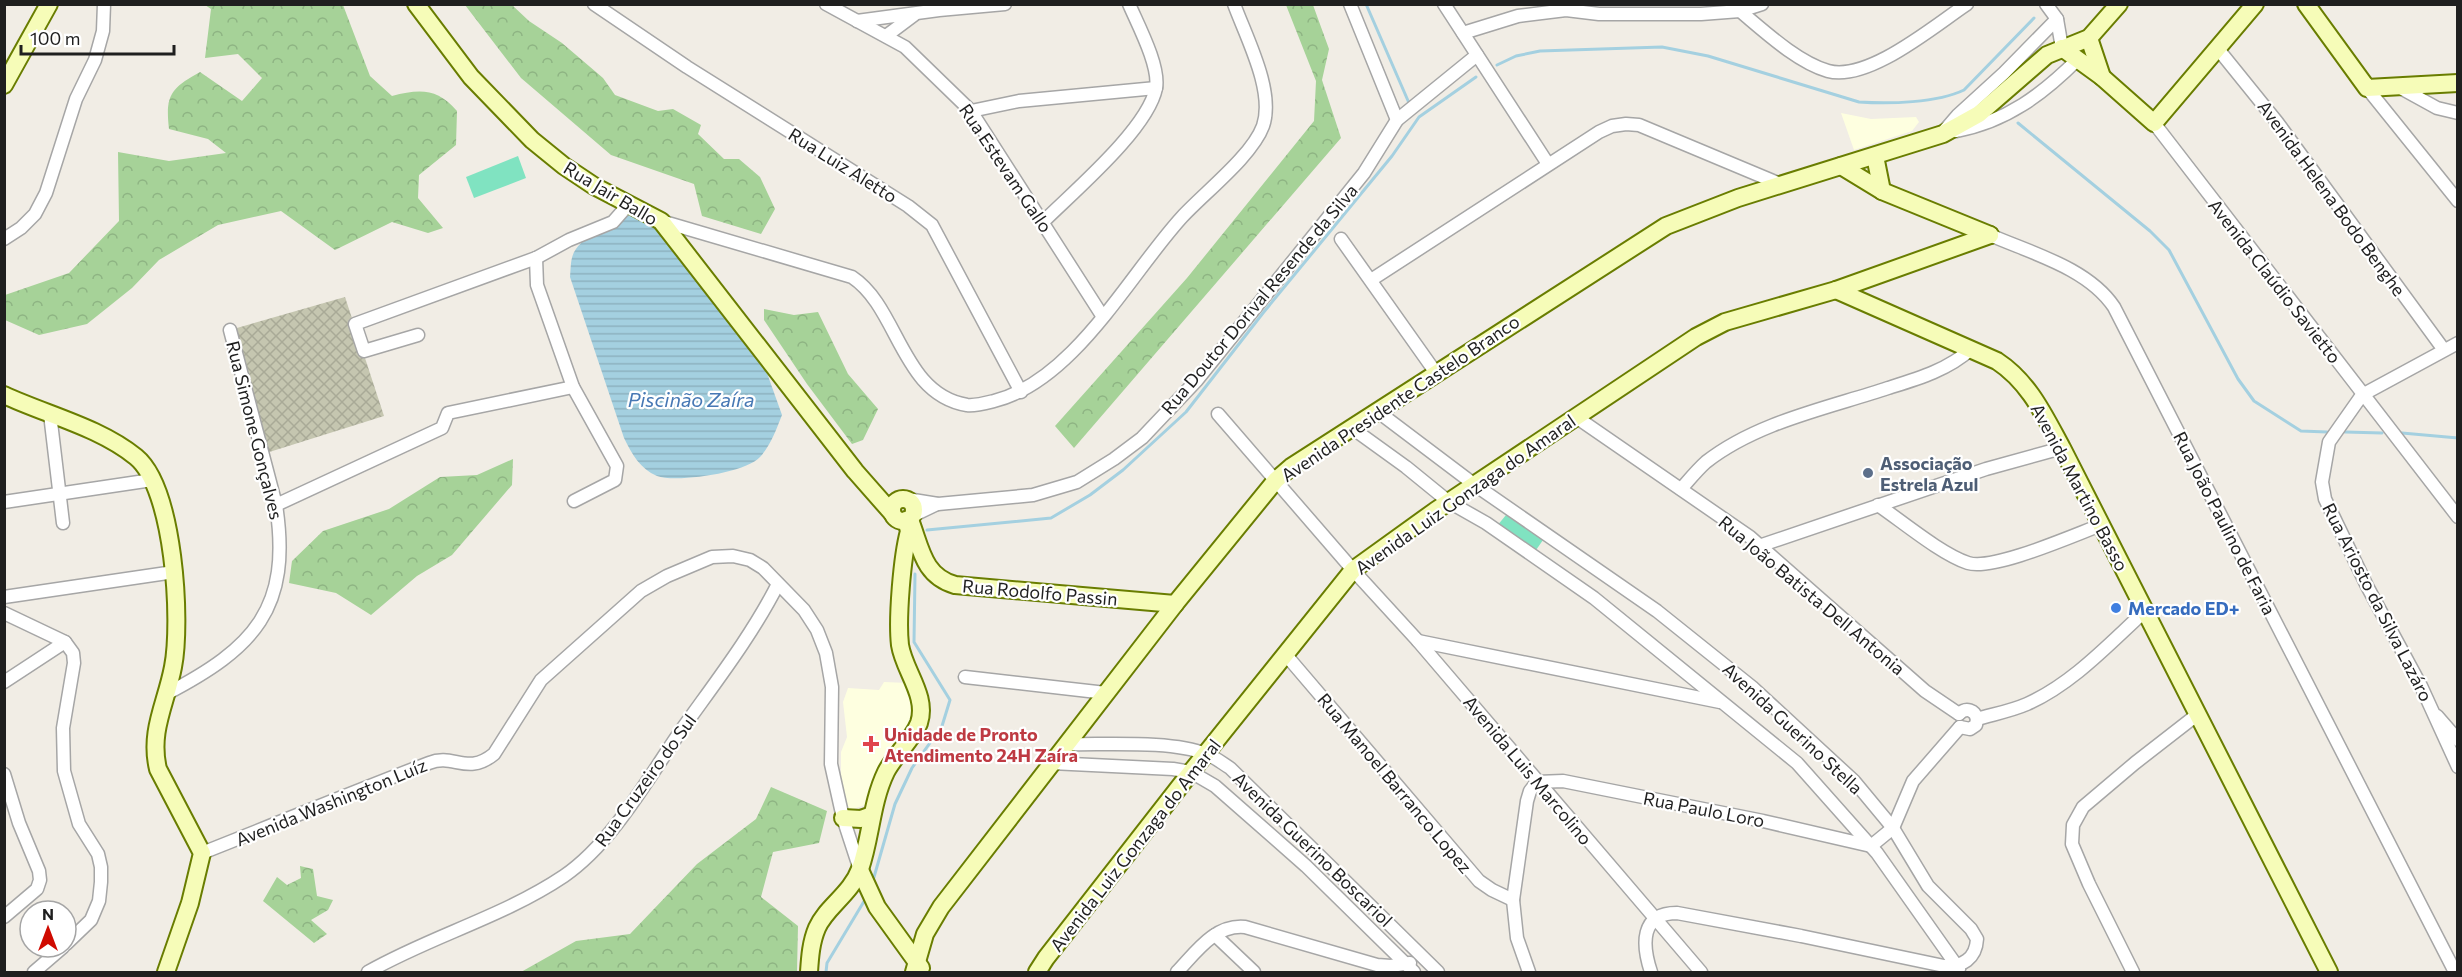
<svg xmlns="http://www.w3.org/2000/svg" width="2462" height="977" font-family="Commissioner,sans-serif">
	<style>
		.education { fill: #feffe0 }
		.construction { fill: url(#construction-cross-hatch) }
		.forest { fill: url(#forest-crowns) }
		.pitch { fill: #80e3c1 }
		.water { fill: url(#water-rules) }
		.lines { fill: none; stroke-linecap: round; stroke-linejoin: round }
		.stream { stroke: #a4d0e0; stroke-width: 3 }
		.street-casing { stroke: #a6a6a6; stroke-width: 15 }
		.secondary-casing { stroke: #697d00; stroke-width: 20 }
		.street { stroke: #fff; stroke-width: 12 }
		.secondary { stroke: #f6fcb8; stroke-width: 16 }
		.service-dot { fill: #5c6f8a; stroke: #fff; stroke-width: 2 }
		.shop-dot { fill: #3f7fe0; stroke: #fff; stroke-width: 2 }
		.health-dot { fill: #e0444e; stroke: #fff; stroke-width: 2 }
		.labels { text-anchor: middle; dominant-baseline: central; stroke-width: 4.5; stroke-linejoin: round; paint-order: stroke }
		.street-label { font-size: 18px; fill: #1f1f1f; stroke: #fff }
		.service-label { font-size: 18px; font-weight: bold; fill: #4e5e75; stroke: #fff; text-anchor: start }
		.shop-label { font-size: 18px; font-weight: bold; fill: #366cbe; stroke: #fff; text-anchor: start }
		.health-label { font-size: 18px; font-weight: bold; fill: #be3a42; stroke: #fff; text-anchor: start }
		.water-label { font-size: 20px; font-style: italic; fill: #4778b4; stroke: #fff }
	</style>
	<defs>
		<pattern id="construction-cross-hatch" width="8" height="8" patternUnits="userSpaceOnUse" patternTransform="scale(1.5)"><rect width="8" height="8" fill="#c5c6b0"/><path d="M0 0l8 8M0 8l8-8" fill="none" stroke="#a9aa97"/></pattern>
		<pattern id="forest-crowns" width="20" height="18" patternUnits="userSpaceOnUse" patternTransform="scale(1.5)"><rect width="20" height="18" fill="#a6d298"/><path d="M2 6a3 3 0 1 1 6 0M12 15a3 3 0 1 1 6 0" fill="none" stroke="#8eb483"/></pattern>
		<pattern id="water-rules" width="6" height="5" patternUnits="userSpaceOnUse" patternTransform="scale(1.5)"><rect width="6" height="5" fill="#a4d0e0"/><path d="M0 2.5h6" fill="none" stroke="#8db2c0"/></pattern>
	</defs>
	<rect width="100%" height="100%" fill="#f1ede5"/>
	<g class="education">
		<polygon points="1841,113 1871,119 1916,117 1919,122 1912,131 1854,150"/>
		<polygon points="884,682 908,683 914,707 912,726 893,751 877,768 865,805 847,811 841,794 841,752 847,737 843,702 848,688 879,690"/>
	</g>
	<polygon class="construction" points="345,297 384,416 263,454 230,330"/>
	<g class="forest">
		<path d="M205,5h138l27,71 22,20c28,-7 45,-8 65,15l-1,34 -37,30 -1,23 25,30 -15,5 -36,-11 -57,28 -54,-39 -63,14 -59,35 -27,28 -45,36 -48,11 -34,-15v-25l64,-22 50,-52 -1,-69 51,9 57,-8 -18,-14 -39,-10c-4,-34 2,-41 31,-57l42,29 20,-23 -24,-24 -33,4 6,-49z"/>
		<polygon points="465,5 512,5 529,21 562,43 603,78 615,95 658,111 673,109 701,125 698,134 724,159 739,159 760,177 775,209 761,234 702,216 694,184 611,155 521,78"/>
		<polygon points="1286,5 1313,5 1329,49 1322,80 1341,138 1074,448 1055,426 1187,278 1314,121 1316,81"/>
		<polygon points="764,309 794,315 818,312 848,374 878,409 863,440 852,444 807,384 764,320"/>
		<polygon points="513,459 512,485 452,555 417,576 371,615 336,593 289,583 292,561 323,531 389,509 440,477 477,475"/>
		<polygon points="771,787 827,811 819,843 773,852 761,897 798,926 797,972 521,972 576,941 630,934 697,864 756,819"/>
		<polygon points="300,866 313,869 317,896 333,900 328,910 311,920 327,934 314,943 263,901 277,877 287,885 301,878"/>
	</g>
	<g class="pitch">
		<polygon points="518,156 526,178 474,198 466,177"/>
		<polygon points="1506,515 1543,540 1534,553 1497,526"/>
	</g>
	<path class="water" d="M633,211l22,13 65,83 47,66 15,42c-6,15 -11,30 -22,42 -14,16 -84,26 -103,19 -17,-7 -25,-22 -33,-38l-54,-161c1,-9 0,-20 6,-28 10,-15 41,-26 57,-38z"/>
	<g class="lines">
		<g class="stream">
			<polyline points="1366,4 1409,103"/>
			<path d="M1497,65l19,-9 24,-5 122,-4 46,9 151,46c30,2 78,1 105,-12l70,-72"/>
			<polyline points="2018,123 2150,231 2169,250 2238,379 2254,401 2301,431 2327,432"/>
			<polyline points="2345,432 2382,433"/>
			<polyline points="2402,433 2458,438"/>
			<polyline points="927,530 1051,518 1090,495 1123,470 1186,412 1263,313 1392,156 1419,117 1476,77"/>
			<polyline points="872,884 895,804 912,768 942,726 950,700 914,642 915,574"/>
			<polyline points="826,972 827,963 866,898"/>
		</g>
		<defs>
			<g id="street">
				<polyline points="594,4 687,67 908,206 932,225 1021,392"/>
				<polyline points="826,4 905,47 971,111 1103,317"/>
				<polyline points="1350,4 1397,120"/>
				<polyline points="1444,4 1548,164"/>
				<polyline points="2046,4 2057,19 2062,48"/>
				<path d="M1740,11c24,20 57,51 88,60 40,11 106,-45 139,-67"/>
				<polyline points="857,21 939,10 1005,4"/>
				<polyline points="1463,33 1518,16 1566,10 1599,14 1701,14 1740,11 1762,4"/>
				<polyline points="886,36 914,15"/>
				<polyline points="2218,49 2277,122 2444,350"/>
				<polyline points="2397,86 2437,108 2458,113"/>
				<polyline points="2367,88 2458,201"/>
				<polyline points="971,111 1019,101 1156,88"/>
				<polyline points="2154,123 2458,517"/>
				<polyline points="1945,130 1958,115 2004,73 2057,19"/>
				<path d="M1956,131c50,-9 87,-37 122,-72"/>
				<path d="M661,221l191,56c47,31 49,117 115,128 8,1 19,-2 27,-4 80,-20 135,-126 188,-184 22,-24 70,-61 81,-91 12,-35 -17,-89 -29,-122"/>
				<path d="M1043,222c30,-30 105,-93 113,-134 4,-22 -18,-63 -27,-84"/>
				<path d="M1990,235c41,18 98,33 124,72l341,665"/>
				<polyline points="4,239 21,228 35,214 46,193 76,99 95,60 103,31 104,4"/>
				<polyline points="1341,239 1436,373"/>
				<polyline points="536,258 537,285 573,387 617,466 615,480 574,501"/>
				<polyline points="1371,280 1599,132 1612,126 1626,124 1639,125 1780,184"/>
				<polyline points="418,335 364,351 355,324 536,258 569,240 613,222 628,205"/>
				<polyline points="2458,343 2362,395 2329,442 2322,482 2325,499 2367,586 2421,686 2458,767"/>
				<path d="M1377,411l98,74 182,126 95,76 102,94 39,47 35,58 43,43 6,10c-1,20 -15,28 -33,27l-143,-30 -124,-23c-37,0 -35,32 -26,59"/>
				<polyline points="50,414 63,523"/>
				<polyline points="1218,414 1353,570 1418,641 1701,972"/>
				<polyline points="1576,417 1750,537 1925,691 1959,714"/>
				<polyline points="1352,428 1406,467 1449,502 1486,523 1594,598 1797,763 1877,853 1959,969"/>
				<path d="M1681,489c8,-9 16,-19 25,-27 51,-40 122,-54 182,-74 29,-9 60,-18 83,-39"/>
				<polyline points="907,499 938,504 1033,495 1077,482 1114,459 1142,438 1197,380 1364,173 1397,120 1477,55"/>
				<polyline points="4,502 152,480"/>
				<polyline points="276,505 442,428 448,413 573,387"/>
				<path d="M1878,505c25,17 63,49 90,58 25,8 106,-28 133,-38"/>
				<polyline points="912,516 937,504"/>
				<polyline points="1759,546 1986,469 2062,448"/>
				<polyline points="4,597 174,572"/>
				<polyline points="4,613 65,642 73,653 74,663 63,728 64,771 79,824 98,854 101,867 101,882 99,901 91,920 66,944"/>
				<polyline points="1418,641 1720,702"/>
				<polyline points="1286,655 1479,881 1492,890 1513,900"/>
				<polyline points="965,677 1106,693"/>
				<polyline points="4,682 65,642"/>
				<path d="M166,694c88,-46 126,-85 110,-189l-46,-175"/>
				<path d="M1959,714c7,-7 16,-4 18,5"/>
				<polyline points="2437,716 2458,740"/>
				<path d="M1977,719c17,-5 34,-8 50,-15 45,-20 81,-59 117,-92"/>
				<polyline points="1960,727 1970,729 1976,725 1977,719"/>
				<path d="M1066,744c38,1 106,-4 140,10 9,3 16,9 24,14l208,204"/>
				<polyline points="1051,763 1173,769 1191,772 1215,786 1306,866 1414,972"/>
				<polyline points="4,774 19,823 39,871 40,880 37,889 4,917"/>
				<path d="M202,853c76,-30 151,-61 227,-90 25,-10 38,13 65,-9l47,-74 100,-89 26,-15 45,-19 21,-1 17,4 13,8 41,42 13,20 9,23 6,34 -1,77 12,54 17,52"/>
				<polyline points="1215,935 1254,972"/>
				<polyline points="34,972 63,947"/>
				<path d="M368,972c63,-36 135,-55 196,-96 48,-33 83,-96 116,-144 34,-48 71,-95 98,-148"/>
				<path d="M1177,972c19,-20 38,-48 68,-45l132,38 14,1 19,-3"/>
				<polyline points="1529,972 1517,938 1513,900 1527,801 1530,791 1537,782 1563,781 1763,821 1871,846 1893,828 1913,781 1960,727"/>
				<polyline points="2133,972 2089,884 2072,844 2073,825 2083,807 2135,763 2198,714"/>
			</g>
			<g id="secondary">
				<polyline points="416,4 471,77 532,140 564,166 594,186 661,221 855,471 892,513"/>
				<polyline points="2306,4 2367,88 2458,83"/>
				<polyline points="2089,38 2102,77"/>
				<polyline points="2062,48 2102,77 2154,123 2255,4"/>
				<polyline points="4,85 49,4"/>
				<polyline points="1875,156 1882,191"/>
				<polyline points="1841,166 1882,191 1990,235"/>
				<path d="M1836,290l161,71c32,21 47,54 65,87l267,524"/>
				<path d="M4,395c43,20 95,32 132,62 38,31 46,164 37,210 -7,37 -24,64 -15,102l44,84 -12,50 -24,69"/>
				<circle cx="903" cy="510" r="11"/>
				<path d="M910,520c11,28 13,56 45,65l220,19"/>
				<polyline points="843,818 861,819 872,815"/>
				<polyline points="860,870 877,907 921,968"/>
				<path d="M809,972c1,-15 2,-30 8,-44 9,-21 34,-34 43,-59 11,-31 11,-66 26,-97 8,-16 27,-33 33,-49 9,-27 -15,-52 -19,-78 -3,-26 2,-88 9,-114l-3,-11"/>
				<polyline points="914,972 925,934 941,907 1175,604 1276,480 1291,467 1666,226 1738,198 1943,134 1979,114 2047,55 2089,38 2119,4"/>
				<polyline points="1037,972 1046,958 1191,772 1353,570 1435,511 1696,337 1725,322 1836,290 1990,235"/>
			</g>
		</defs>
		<use href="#street" class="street-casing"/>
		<use href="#secondary" class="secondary-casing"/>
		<use href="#street" class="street"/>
		<use href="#secondary" class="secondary"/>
	</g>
	<circle class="service-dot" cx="1868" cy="473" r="6"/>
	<circle class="shop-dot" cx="2116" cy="608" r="6"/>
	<path class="health-dot" d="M868 735h6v6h6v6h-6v6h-6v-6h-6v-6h6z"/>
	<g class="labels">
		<g class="street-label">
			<text transform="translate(843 165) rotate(32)">Rua Luiz Aletto</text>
			<text transform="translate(1006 168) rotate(56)">Rua Estevam Gallo</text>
			<text transform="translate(611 193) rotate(31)">Rua Jair Ballo</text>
			<text transform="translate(2332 198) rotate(54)">Avenida Helena Bodo Benghe</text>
			<text transform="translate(2275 281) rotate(52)">Avenida Claúdio Savietto</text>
			<text transform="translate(1259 299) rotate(-50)">Rua Doutor Dorival Resende da Silva</text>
			<text transform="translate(1400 398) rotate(-34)">Avenida Presidente Castelo Branco</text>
			<text transform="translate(255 430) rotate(76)">Rua Simone Gonçalves</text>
			<text transform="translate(2080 487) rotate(62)">Avenida Martino Basso</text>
			<text transform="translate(1465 494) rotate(-35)">Avenida Luiz Gonzaga do Amaral</text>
			<text transform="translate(2225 523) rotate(63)">Rua João Paulino de Faria</text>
			<text transform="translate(1040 592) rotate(5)">Rua Rodolfo Passin</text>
			<text transform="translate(1812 595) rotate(40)">Rua João Batista Dell Antonia</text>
			<text transform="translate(2378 602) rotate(63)">Rua Ariosto da Silva Lazáro</text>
			<text transform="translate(1793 728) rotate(43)">Avenida Guerino Stella</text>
			<text transform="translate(1528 770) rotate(50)">Avenida Luis Marcolino</text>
			<text transform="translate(645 780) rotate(-54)">Rua Cruzeiro do Sul</text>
			<text transform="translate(1395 783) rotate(50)">Rua Manoel Barranco Lopez</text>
			<text transform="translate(331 802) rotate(-22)">Avenida Washington Luíz</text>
			<text transform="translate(1704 809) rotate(11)">Rua Paulo Loro</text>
			<text transform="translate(1135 845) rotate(-52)">Avenida Luiz Gonzaga do Amaral</text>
			<text transform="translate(1313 849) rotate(44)">Avenida Guerino Boscariol</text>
		</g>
		<g class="service-label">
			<text x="1880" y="463">Associação<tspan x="1880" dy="21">Estrela Azul</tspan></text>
		</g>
		<g class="shop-label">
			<text x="2128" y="608">Mercado ED+</text>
		</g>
		<g class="health-label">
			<text x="884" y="734">Unidade de Pronto<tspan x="884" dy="21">Atendimento 24H Zaíra</tspan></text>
		</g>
		<g class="water-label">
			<text x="691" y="399">Piscinão Zaíra</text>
		</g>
	</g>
	<rect width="2462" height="977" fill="none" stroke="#1f1f1f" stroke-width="12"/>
	<g transform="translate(48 929)"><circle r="28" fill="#ffffff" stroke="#a5a5a5" stroke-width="1.5"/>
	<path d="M0-4.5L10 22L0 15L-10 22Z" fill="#cf0a00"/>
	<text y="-9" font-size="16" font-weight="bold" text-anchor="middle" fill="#1f1f1f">N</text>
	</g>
	<path d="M21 45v9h153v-9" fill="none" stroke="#1f1f1f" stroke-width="3"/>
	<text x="30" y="45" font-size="18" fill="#1f1f1f" stroke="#ffffff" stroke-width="4.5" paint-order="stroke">100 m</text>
</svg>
